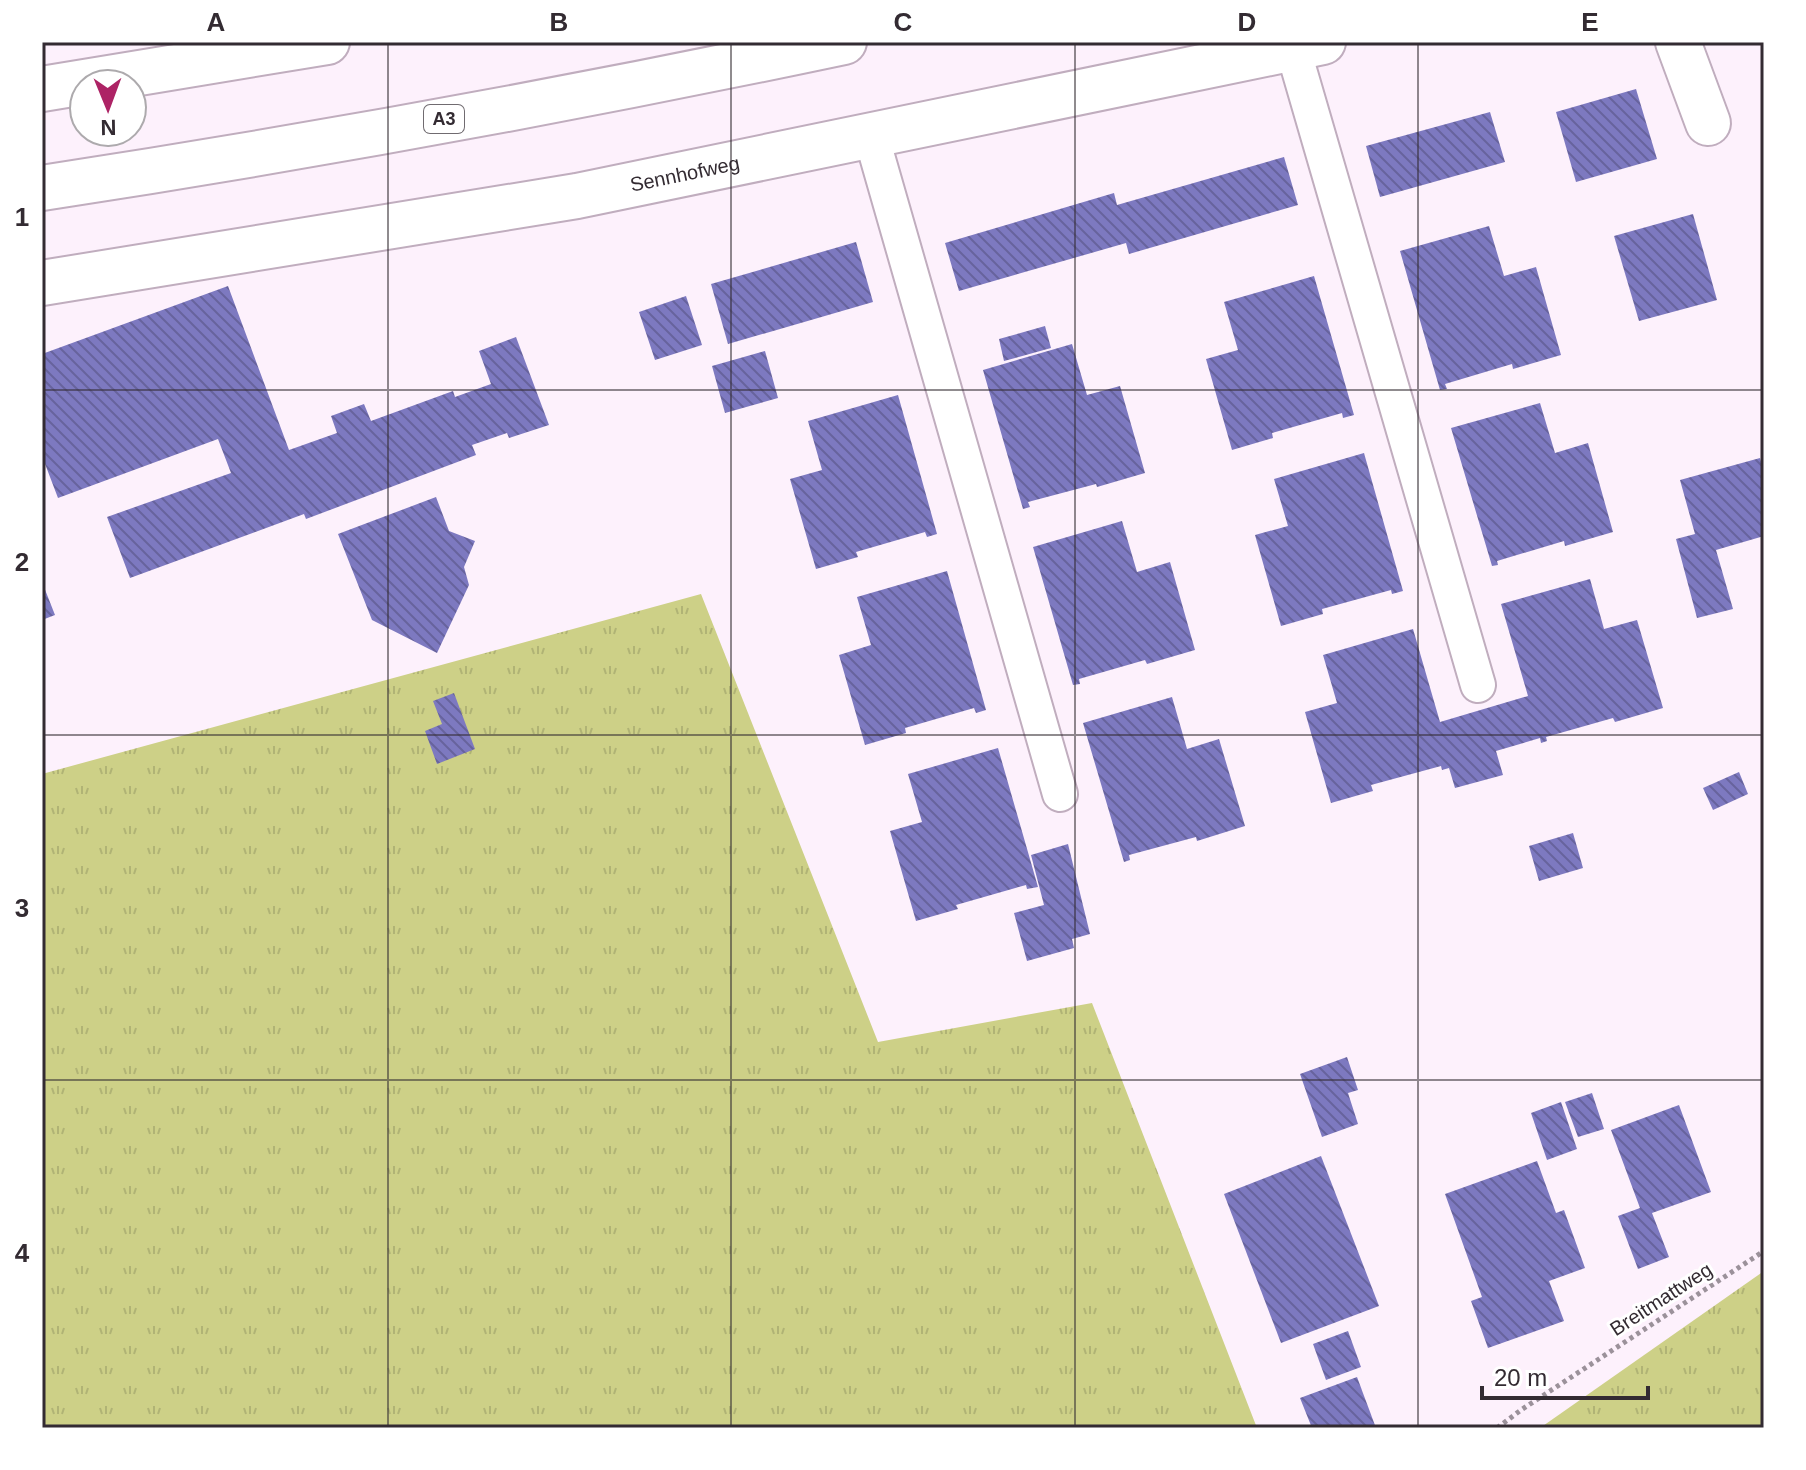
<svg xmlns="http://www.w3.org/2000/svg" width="1806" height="1470" font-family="Helvetica,sans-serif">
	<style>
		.grass { fill: url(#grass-tufts) }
		.building { fill: url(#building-back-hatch) }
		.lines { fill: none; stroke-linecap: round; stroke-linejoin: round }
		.lane-casing { stroke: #c0adbe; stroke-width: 38 }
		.street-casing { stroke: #c0adbe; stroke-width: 48 }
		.highway-casing { stroke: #c0adbe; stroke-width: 48 }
		.path { stroke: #9b919a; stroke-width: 5; stroke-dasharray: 4 4; stroke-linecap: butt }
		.lane { stroke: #fff; stroke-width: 34 }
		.street { stroke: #fff; stroke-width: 44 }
		.highway { stroke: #fff; stroke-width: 44 }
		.grid { fill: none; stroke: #332b32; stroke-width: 2; stroke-opacity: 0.55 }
		.labels { text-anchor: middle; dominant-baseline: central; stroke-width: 6; stroke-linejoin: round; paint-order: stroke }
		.shield { fill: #fff; stroke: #706b70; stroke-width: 2 }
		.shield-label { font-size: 18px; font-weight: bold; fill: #332b32 }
		.street-label { font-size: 20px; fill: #332b32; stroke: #fff }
		.neatline { fill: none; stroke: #332b32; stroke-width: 3 }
		.grid-label { font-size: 26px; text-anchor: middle; font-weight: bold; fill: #332b32 }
	</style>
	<defs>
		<pattern id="grass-tufts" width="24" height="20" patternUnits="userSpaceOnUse" patternTransform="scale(2)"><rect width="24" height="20" fill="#cdd087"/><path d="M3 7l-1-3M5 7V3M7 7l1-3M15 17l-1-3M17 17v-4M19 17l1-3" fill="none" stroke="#b0b375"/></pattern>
		<pattern id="building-back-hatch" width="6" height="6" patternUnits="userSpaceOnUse" patternTransform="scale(2)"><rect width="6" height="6" fill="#7d79c0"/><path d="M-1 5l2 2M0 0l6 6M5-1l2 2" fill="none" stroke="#67639d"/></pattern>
	</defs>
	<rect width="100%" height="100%" fill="#fdf1fc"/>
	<g class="grass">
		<polygon points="701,594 878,1042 1092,1003 1257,1428 42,1428 42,774"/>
		<polygon points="1764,1271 1764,1428 1540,1428"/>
	</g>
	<g class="building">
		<polygon points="1636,89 1657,159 1576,182 1556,112"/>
		<polygon points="1490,112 1505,162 1380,197 1366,146"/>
		<polygon points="1284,157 1298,205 1129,254 1126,243 959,291 945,243 1114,193 1117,205"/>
		<polygon points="1693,214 1717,300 1639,321 1614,236"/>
		<polygon points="1489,226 1504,276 1536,267 1561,355 1513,369 1512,364 1445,384 1447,389 1440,390 1400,251"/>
		<polygon points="856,242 873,302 728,344 711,284"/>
		<polygon points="1314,276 1354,415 1343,418 1342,413 1272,433 1273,438 1232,450 1206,359 1238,350 1224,302"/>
		<polygon points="228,286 289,450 337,433 331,416 364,404 371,421 453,391 455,397 491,384 479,351 516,337 549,425 509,438 507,433 472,445 476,455 306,519 304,514 130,578 107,517 231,473 218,439 58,498 42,456 42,354"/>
		<polygon points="686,296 702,345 655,360 639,312"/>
		<polygon points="1045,326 1051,348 1004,361 999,339"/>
		<polygon points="1072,344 1087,395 1120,386 1145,473 1097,487 1096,484 1028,502 1030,507 1023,509 983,370"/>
		<polygon points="765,351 778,398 725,413 712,366"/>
		<polygon points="898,395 937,534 927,537 925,532 856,552 858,557 816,569 790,479 822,470 808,421"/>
		<polygon points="1540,403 1555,453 1588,443 1613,532 1565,546 1564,541 1497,561 1498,565 1492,566 1451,428"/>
		<polygon points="1364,453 1403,591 1392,594 1391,590 1322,609 1323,614 1281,626 1255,535 1288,526 1274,479"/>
		<polygon points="1760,458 1764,473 1764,536 1716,550 1733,609 1697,618 1676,539 1695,534 1680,480"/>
		<polygon points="436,497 449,531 475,541 464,567 469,585 437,653 372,620 338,534"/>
		<polygon points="1122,521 1137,572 1170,562 1195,650 1147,664 1145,660 1079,679 1080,684 1073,685 1033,547"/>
		<polygon points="947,571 986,710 976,713 974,708 905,728 906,733 865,745 839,655 871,645 857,597"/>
		<polygon points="1590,579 1604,629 1637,620 1663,708 1615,722 1613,718 1546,737 1547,741 1541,743 1540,738 1496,751 1503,775 1455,788 1449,768 1442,770 1441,766 1371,785 1373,791 1331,803 1305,712 1337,703 1323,655 1413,629 1440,722 1528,696 1501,604"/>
		<polygon points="42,582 55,615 42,620"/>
		<polygon points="454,693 475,749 437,764 425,731 442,724 433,701"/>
		<polygon points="1172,697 1187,749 1219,739 1245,826 1197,841 1196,837 1129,855 1130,860 1124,862 1083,723"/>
		<polygon points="998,748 1038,887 1027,889 1026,885 956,905 958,909 916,921 890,831 922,822 908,774"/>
		<polygon points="1739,772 1748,794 1713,810 1703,788"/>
		<polygon points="1573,833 1583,868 1539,881 1529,846"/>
		<polygon points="1068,844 1090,934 1072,939 1074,948 1027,961 1014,913 1044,905 1031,855"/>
		<polygon points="1347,1057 1358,1090 1348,1093 1358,1124 1322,1137 1300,1074"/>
		<polygon points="1592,1093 1604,1129 1578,1137 1565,1102"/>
		<polygon points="1561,1102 1577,1149 1547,1160 1531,1113"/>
		<polygon points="1679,1105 1711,1192 1652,1213 1669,1257 1638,1269 1618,1216 1640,1208 1611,1130"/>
		<polygon points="1321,1156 1379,1306 1281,1343 1224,1194"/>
		<polygon points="1537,1161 1556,1213 1564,1210 1585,1268 1549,1281 1564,1321 1488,1348 1471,1301 1482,1297 1445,1194"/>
		<polygon points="1348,1331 1361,1367 1326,1380 1313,1344"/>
		<polygon points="1357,1377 1376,1428 1312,1428 1300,1398"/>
	</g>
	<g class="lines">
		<defs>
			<g id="lane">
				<polyline points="1293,49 1478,685"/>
				<polyline points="871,135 1060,794"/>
			</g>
			<g id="street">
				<polyline points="1678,42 1708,123"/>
				<path id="s1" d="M42,283l535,-87 746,-154"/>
			</g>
			<g id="highway">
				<polyline points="42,89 327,42"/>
				<path d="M42,188c268,-41 536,-90 802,-146"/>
			</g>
		</defs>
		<use href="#lane" class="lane-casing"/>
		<use href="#street" class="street-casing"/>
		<use href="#highway" class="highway-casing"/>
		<polyline class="path" points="1497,1428 1521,1410 1764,1251"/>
		<use href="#lane" class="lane"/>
		<use href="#street" class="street"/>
		<use href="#highway" class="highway"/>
	</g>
	<path class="grid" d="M388,42v1386M731,42v1386M1075,42v1386M1418,42v1386M42,390h1722M42,735h1722M42,1080h1722"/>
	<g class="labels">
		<rect class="shield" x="424" y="105" width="40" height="28" rx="6"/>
		<g class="shield-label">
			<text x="444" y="119">A3</text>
		</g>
		<g class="street-label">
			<text stroke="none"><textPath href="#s1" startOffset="652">Sennhofweg</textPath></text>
			<text transform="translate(1661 1299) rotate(-33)">Breitmattweg</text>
		</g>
	</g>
	<rect width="1806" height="1470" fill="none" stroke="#ffffff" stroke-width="88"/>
	<g transform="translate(108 108) rotate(179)"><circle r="38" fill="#ffffff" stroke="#adaaad" stroke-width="2"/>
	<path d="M0-6L14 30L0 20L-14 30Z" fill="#ad2365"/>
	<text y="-12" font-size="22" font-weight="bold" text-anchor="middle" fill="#332b32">N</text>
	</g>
	<path d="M1482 1386v12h166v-12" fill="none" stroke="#332b32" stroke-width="4"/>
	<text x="1494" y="1386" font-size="24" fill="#332b32" stroke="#ffffff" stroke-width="6" paint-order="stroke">20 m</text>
	<rect x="44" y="44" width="1718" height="1382" class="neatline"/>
	<g class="grid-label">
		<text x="216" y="31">A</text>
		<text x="559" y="31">B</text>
		<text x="903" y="31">C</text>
		<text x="1247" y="31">D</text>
		<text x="1590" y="31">E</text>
		<text x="22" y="226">1</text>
		<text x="22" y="571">2</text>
		<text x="22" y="917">3</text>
		<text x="22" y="1262">4</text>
	</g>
</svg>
